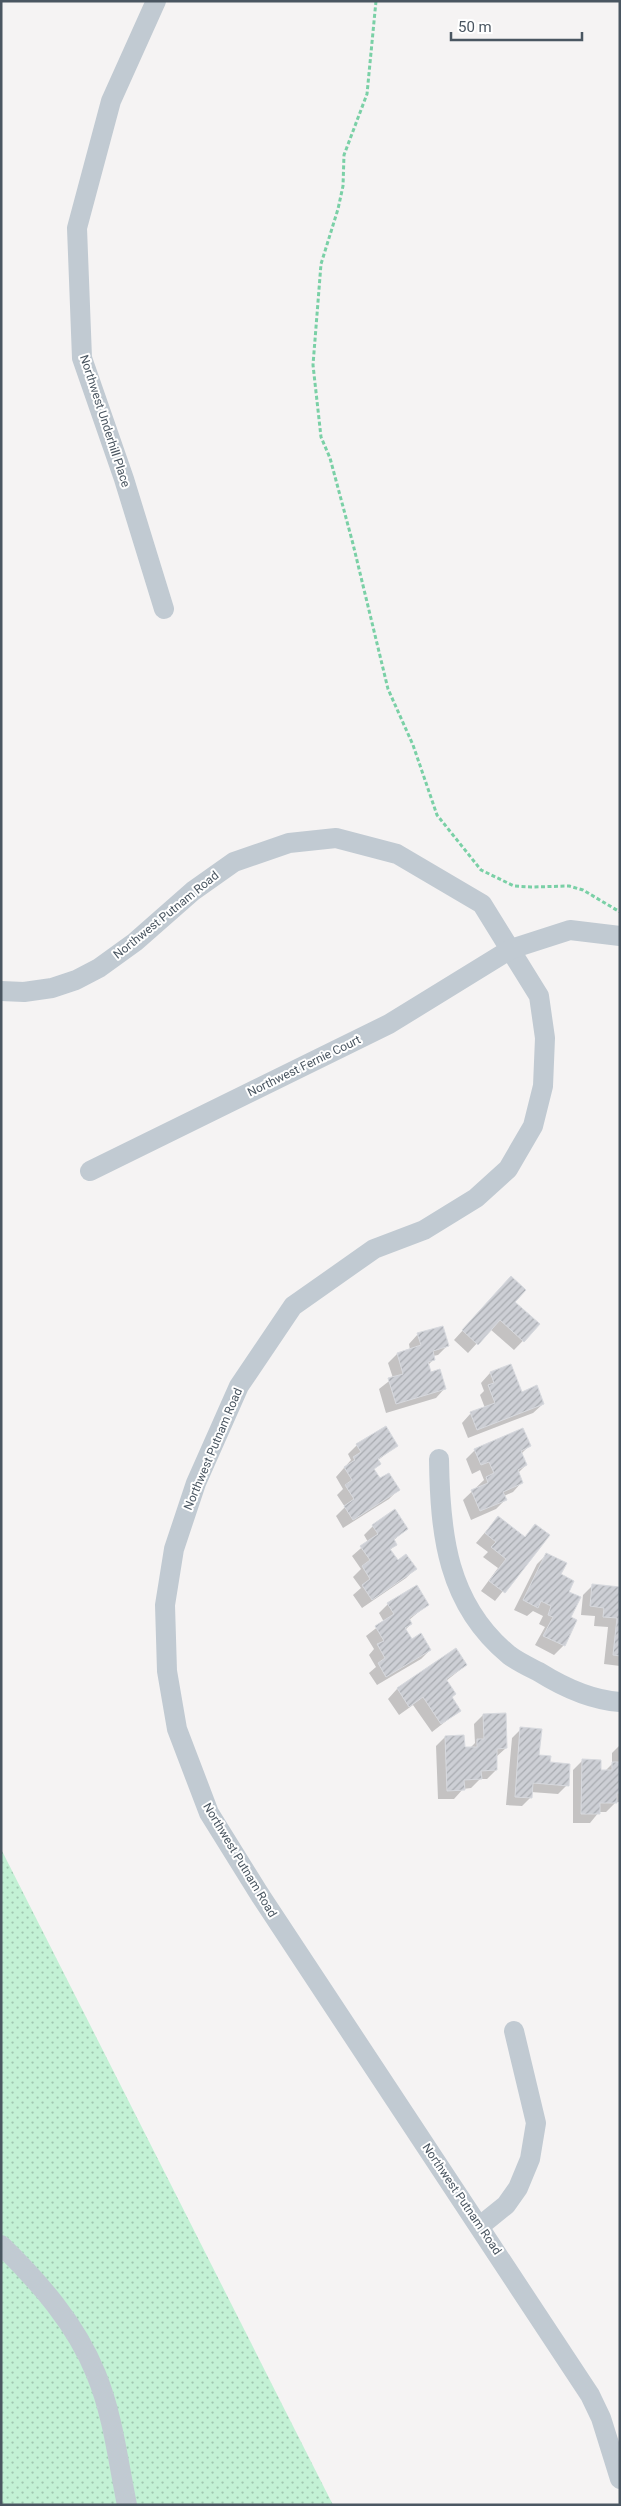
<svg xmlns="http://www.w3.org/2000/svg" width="621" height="2506" font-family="Roboto,sans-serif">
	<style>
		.green { fill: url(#green-dots) }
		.shadow { fill: #0003 }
		.building { fill: url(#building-hatch); stroke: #d7d9de }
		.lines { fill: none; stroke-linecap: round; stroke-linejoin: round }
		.path { stroke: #7ad0a6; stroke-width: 3; stroke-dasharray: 4 2.5; stroke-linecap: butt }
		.street { stroke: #c1cad2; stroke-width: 20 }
		.labels { text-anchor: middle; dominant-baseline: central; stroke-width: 4; stroke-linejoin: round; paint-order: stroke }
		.street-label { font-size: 12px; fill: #4a5661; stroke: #fff }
	</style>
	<defs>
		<pattern id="green-dots" width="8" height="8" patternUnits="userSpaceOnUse" patternTransform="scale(1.25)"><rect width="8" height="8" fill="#c3f1d5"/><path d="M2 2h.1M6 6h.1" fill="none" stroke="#a0c6b0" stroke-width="1.8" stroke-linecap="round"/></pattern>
		<pattern id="building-hatch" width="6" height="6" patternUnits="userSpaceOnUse" patternTransform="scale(1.25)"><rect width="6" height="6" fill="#cdcfd5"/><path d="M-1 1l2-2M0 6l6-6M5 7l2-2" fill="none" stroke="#a8abb0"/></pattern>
	</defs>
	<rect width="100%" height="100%" fill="#f5f3f3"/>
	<polygon class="green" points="1,1849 333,2505 1,2505"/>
	<g class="shadow">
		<polygon points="502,1287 513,1302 538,1325 514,1350 490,1329 468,1353 454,1340"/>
		<polygon points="418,1334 447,1346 438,1355 433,1356 434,1359 427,1366 430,1373 445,1388 436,1398 386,1413 379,1389 393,1378 388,1363 397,1354 410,1350 409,1344"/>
		<polygon points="510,1366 521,1393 543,1404 533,1413 468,1438 462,1423 471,1413 485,1408 480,1395 484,1391 481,1383 490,1373"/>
		<polygon points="357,1445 396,1446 377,1461 379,1464 373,1470 380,1480 398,1490 389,1499 343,1528 336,1516 345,1507 337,1495 343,1489 336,1477 351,1460 348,1454"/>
		<polygon points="529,1446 521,1454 526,1465 518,1473 522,1482 513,1492 504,1496 505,1500 496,1509 471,1520 463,1500 484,1480 480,1470 472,1474 466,1459 475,1450"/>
		<polygon points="498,1517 524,1538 535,1525 548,1535 495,1601 481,1591 498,1568 483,1557 488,1552 476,1543"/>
		<polygon points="373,1526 407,1528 393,1541 396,1544 390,1550 397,1561 415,1569 406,1578 362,1608 353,1595 361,1588 353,1577 361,1569 352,1556 368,1542 364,1535"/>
		<polygon points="546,1555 559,1575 570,1618 576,1621 564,1645 554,1655 535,1645 545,1627 539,1624 543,1616 533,1611 527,1616 514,1610 537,1564"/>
		<polygon points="593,1585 620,1588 620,1666 604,1664 608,1627 594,1626 595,1616 581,1615 583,1595"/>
		<polygon points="388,1604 427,1605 409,1620 411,1624 405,1630 411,1640 430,1650 421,1659 377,1685 369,1673 376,1667 369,1655 374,1649 366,1636 384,1622 379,1613"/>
		<polygon points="456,1650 466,1665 446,1681 451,1698 459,1711 432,1732 413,1705 399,1715 388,1699 397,1689"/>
		<polygon points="483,1715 506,1748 496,1757 496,1770 487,1779 480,1779 471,1788 463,1789 454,1799 438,1799 436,1746 445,1737 463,1749 470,1748 475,1743 474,1724"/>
		<polygon points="521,1729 538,1756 549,1763 567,1785 558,1794 531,1792 531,1797 522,1806 506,1805 512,1738"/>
		<polygon points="620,1745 620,1802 616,1802 606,1812 599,1812 590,1823 573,1823 573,1770 582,1761 600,1771 605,1771 612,1764 612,1753"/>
	</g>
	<g class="building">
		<polygon points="511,1276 526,1290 515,1302 540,1324 524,1342 500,1320 478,1345 462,1330"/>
		<polygon points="443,1326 449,1346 433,1351 435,1360 428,1362 431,1372 440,1369 446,1389 396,1404 388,1378 403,1374 397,1353 421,1345 417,1333"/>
		<polygon points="511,1364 522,1392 537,1385 544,1404 477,1430 470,1412 495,1403 488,1385 494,1383 490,1372"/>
		<polygon points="386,1426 398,1446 378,1459 381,1464 374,1469 380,1478 389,1473 400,1490 353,1520 344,1506 354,1499 345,1485 352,1480 344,1467 355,1460 353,1457 361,1452 356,1444"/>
		<polygon points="523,1428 531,1446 521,1451 527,1465 518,1470 523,1483 503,1492 507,1500 480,1511 471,1490 488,1483 486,1477 494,1473 489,1462 481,1465 474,1449"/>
		<polygon points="395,1509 408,1529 394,1539 397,1545 390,1549 398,1560 406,1554 417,1569 372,1600 362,1585 370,1579 362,1566 370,1560 360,1546 378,1534 372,1525"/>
		<polygon points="498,1516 525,1537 535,1524 550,1535 505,1593 489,1581 506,1559 491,1547 496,1542 485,1533"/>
		<polygon points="546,1553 567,1563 561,1574 574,1581 569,1592 581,1597 571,1617 577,1620 565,1646 543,1636 553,1617 548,1615 551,1606 541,1601 538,1608 523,1600"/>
		<polygon points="592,1584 620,1587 620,1656 613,1655 617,1618 603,1617 604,1608 590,1606"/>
		<polygon points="417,1585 429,1605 409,1618 412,1624 405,1628 412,1639 421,1633 431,1650 386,1677 378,1663 385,1658 377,1644 384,1641 375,1626 394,1614 387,1603"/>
		<polygon points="456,1648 467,1665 446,1679 456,1694 452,1697 461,1711 441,1724 423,1697 409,1707 397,1688"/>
		<polygon points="506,1713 507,1748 497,1749 497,1770 481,1771 482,1779 464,1780 465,1790 447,1791 445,1736 464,1735 465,1747 477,1747 477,1739 484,1739 483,1714"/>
		<polygon points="520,1727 542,1729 539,1755 551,1756 550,1762 570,1764 569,1786 533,1783 532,1798 515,1797"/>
		<polygon points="582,1759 601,1760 601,1770 612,1770 612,1762 620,1762 620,1793 617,1793 617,1803 600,1803 600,1814 581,1814"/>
	</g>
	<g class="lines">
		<polyline class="path" points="376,1 367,94 344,155 343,186 338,209 321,264 313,365 321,437 330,458 353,544 388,689 413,745 437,815 481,870 514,886 531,887 569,886 583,890 620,912"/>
		<g class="street">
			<polyline points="156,1 111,101 77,228 82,358 124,479 164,609"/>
			<polyline points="1,991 24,992 52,988 76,980 99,968 135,942 193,891 234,862 289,843 336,838 397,854 482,904 539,996 545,1038 543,1086 533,1126 508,1169 476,1198 424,1230 374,1249 293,1306 239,1386 196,1483 174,1549 165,1605 167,1671 177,1729 209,1813 260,1895 590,2395 601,2418 620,2479"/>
			<polyline points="90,1171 389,1024 511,949 570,930 620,936"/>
			<path d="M439,1459c1,75 8,145 70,196 9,7 20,12 30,17 24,15 52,28 81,30"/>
			<polyline points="480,2226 506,2205 518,2188 530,2159 536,2123 514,2031"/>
			<path d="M1,2245c38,37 75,79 95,129 17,41 22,87 31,131"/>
		</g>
	</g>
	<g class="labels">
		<g class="street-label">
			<text transform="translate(105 421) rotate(72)">Northwest Underhill Place</text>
			<text transform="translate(166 915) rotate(-39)">Northwest Putnam Road</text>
			<text transform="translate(304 1066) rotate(-26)">Northwest Fernie Court</text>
			<text transform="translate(213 1449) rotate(-67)">Northwest Putnam Road</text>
			<text transform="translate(240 1860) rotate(59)">Northwest Putnam Road</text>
			<text transform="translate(462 2199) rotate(56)">Northwest Putnam Road</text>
		</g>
	</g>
	<rect width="621" height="2506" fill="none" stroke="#4a5661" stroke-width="5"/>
	<path d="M451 32v8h131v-8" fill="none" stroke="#4a5661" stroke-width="2.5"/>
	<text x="458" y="32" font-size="15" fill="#4a5661" stroke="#ffffff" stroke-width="4" paint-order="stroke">50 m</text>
</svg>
